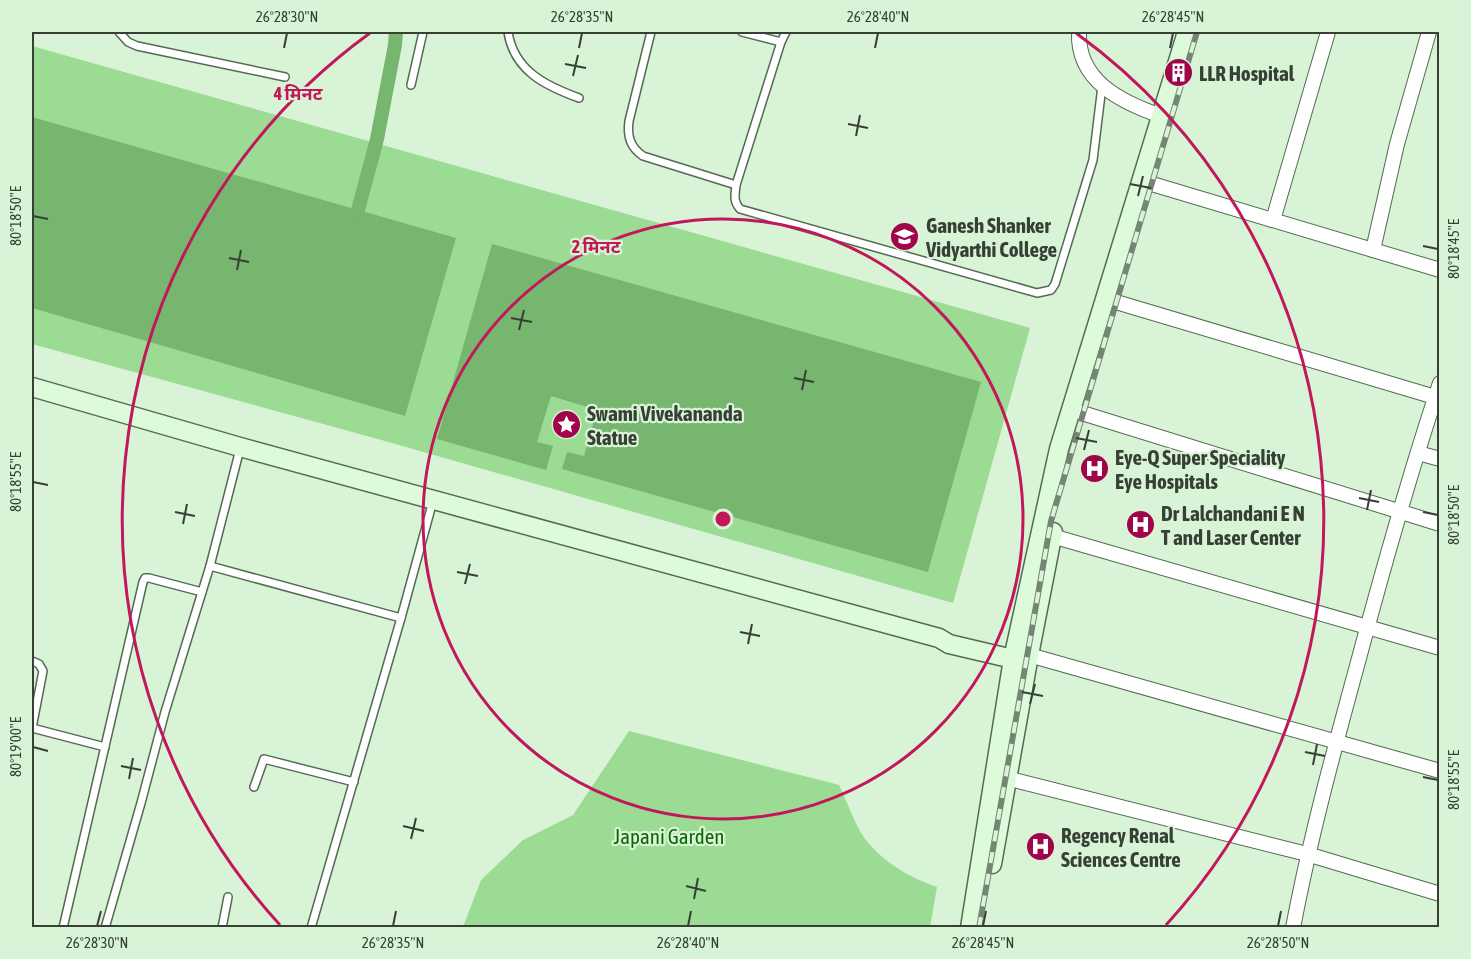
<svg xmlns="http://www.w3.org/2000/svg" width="1471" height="959" font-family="'Asap Condensed','Noto Sans Devanagari',sans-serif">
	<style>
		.green { fill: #9cdb94 }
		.water { fill: #77b66f }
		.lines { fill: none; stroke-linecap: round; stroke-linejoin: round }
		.canal { stroke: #77b66f; stroke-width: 14 }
		.lane-casing { stroke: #546a51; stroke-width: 10 }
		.street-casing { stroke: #546a51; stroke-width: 16 }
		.secondary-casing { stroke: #546a51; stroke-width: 21 }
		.lane { stroke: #fff; stroke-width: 7 }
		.street { stroke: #fff; stroke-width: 14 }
		.secondary { stroke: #ddfada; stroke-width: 18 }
		.rail-casing { stroke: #758573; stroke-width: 6 }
		.rail { stroke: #d9f3d6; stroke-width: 4; stroke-dasharray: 11; stroke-linecap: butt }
		.ticks { fill: none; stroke: #364035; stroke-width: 2 }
		.ring { fill: none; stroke: #c2185b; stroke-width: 3 }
		.labels { text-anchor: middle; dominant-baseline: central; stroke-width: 4.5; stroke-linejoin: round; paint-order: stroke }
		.poi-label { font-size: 21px; font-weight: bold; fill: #364035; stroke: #d9f3d6; text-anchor: start }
		.park-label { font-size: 21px; fill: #0c6701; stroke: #d9f3d6 }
		.centre { fill: #c2185b; stroke: #d9f3d6; stroke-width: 3 }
		.ring-label { font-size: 18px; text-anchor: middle; font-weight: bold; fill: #c2185b; stroke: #d9f3d6; stroke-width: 4.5; stroke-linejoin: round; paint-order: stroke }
		.neatline { fill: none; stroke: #364035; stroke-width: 2 }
		.ticks-label { font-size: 15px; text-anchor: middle; fill: #364035 }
	</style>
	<rect width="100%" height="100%" fill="#d9f3d6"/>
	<g class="green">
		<polygon points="32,46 1030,328 953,603 385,441 32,344"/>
		<path d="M629,731l210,54c8,16 16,40 26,54 18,23 45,39 72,48l-7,40h-467l18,-47 42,-40 50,-25z"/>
	</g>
	<g class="water">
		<polygon points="32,117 456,238 405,416 32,308"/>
		<polygon points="492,244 981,382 928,572 562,469 567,452 584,456 597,410 551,396 537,442 553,446 546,470 437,439"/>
	</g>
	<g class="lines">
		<polyline class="canal" points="358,210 377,139 395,45 396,32"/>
		<defs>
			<g id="lane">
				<polyline points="119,32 128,42 137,46 285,77"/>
				<path d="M508,32c6,39 38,54 71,66"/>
				<path d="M651,32l-22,89c-2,15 1,26 14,35l93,29"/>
				<polyline points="742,32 781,42"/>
				<path d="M786,32l-5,10 -45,143c-1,10 -3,16 4,24l297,84 14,-3 4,-6 38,-124 9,-74"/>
				<polyline points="411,85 423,32"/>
				<polyline points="240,449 210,566 401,618"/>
				<polyline points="32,661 39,664 43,671 32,728"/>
				<polyline points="32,728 105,747"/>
				<polyline points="254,787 264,759 354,782"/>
				<polyline points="63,928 143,582 145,578 149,578 202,592"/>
				<polyline points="105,928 141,803 165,712 210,566"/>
				<polyline points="222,928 228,897"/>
				<polyline points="311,928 401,618 433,501"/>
			</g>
			<g id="street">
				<path d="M1079,32c-2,49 42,70 82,84"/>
				<polyline points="1152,184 1440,270"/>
				<polyline points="1273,220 1328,32"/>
				<polyline points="1373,250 1397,144 1429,32"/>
				<polyline points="1116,302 1435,397"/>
				<polyline points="1082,413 1440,524"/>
				<polyline points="1418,453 1440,459"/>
				<polyline points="1052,536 1440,648"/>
				<polyline points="1029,655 1440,771"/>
				<polyline points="1006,778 1307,854 1440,894"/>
				<path d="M1293,928c17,-90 41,-178 65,-266 25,-93 51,-187 82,-279"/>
			</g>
			<g id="secondary">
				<polyline points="32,387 240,447 939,638 949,644 1013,659 1029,655"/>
				<polyline points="992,864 1029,655 1053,532"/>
				<polyline points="970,928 1013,659 1059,449 1187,32"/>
			</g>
		</defs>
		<use href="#lane" class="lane-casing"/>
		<use href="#street" class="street-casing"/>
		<use href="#secondary" class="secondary-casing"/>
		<use href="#lane" class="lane"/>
		<use href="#street" class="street"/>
		<use href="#secondary" class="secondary"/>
		<defs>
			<polyline id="rail" points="979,928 1051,521 1197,32"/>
		</defs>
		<use href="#rail" class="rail-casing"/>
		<use href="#rail" class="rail"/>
	</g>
	<path class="ticks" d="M284,48l3,-15M579,48l3,-15M875,48l3,-15M1170,48l3,-15M565,64l21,4M573,76l5,-21M848,124l20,4M856,136l4,-21M1130,184l21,4M1138,196l5,-20M33,216l15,3M1423,246l15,3M229,258l20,4M237,270l4,-20M511,318l21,4M519,330l5,-20M794,378l20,4M802,390l4,-20M1076,438l21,4M1084,450l5,-20M33,482l15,3M1359,498l20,4M1367,510l4,-20M175,512l20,4M1423,512l15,3M183,524l4,-20M457,572l21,4M465,584l5,-20M740,632l20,4M748,644l4,-20M1022,692l21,4M1030,704l5,-20M33,747l15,4M1305,752l20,4M1313,765l4,-21M121,766l20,4M1423,777l15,3M129,779l4,-21M403,826l21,5M411,839l5,-21M686,886l20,5M694,899l4,-21M97,926l4,-15M393,926l3,-15M688,926l3,-15M983,926l3,-15M1278,926l3,-15"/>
	<g class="ring">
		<circle cx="723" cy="519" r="300"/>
		<path d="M280 925A601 601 0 0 1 370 33M1076 33A601 601 0 0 1 1166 925"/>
	</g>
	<defs>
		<symbol id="building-disc" viewBox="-11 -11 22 22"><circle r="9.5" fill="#a00549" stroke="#d9f3d6"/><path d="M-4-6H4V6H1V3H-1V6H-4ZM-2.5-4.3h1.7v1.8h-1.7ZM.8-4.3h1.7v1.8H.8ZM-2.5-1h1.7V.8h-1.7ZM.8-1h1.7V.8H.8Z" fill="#fff"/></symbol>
		<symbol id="university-disc" viewBox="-11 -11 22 22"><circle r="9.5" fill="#a00549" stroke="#d9f3d6"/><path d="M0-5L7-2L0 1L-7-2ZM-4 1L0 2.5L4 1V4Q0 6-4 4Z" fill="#fff"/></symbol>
		<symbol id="sight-disc" viewBox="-11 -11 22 22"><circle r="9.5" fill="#a00549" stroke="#d9f3d6"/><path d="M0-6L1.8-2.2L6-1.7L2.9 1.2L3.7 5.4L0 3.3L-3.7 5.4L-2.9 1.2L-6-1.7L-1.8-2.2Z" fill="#fff"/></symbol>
		<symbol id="hospital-disc" viewBox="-11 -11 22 22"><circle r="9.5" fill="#a00549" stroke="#d9f3d6"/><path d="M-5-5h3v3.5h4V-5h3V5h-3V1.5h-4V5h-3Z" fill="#fff"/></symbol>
	</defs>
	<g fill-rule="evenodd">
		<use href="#building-disc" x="1162" y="56" width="33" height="33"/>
		<use href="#university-disc" x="888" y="220" width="33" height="33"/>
		<use href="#sight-disc" x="550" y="408" width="33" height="33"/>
		<use href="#hospital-disc" x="1078" y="452" width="33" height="33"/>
		<use href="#hospital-disc" x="1124" y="508" width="33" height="33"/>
		<use href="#hospital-disc" x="1024" y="830" width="33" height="33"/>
	</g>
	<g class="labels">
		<g class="poi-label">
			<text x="1199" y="73">LLR Hospital</text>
			<text x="926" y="225">Ganesh Shanker<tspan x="926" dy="24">Vidyarthi College</tspan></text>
			<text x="587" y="413">Swami Vivekananda<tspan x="587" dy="24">Statue</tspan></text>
			<text x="1115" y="457">Eye-Q Super Speciality<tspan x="1115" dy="24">Eye Hospitals</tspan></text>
			<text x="1161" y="513">Dr Lalchandani E N<tspan x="1161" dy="24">T and Laser Center</tspan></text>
			<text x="1061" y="835">Regency Renal<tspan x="1061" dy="24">Sciences Centre</tspan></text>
		</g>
		<g class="park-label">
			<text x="669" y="836">Japani Garden</text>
		</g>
	</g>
	<circle cx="723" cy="519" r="9" class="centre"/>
	<g class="ring-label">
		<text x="298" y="100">4 मिनट</text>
		<text x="596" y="253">2 मिनट</text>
	</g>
	<rect width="1471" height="959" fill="none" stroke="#d9f3d6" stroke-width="66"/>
	<rect x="33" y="33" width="1405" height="893" class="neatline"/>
	<g class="ticks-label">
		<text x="287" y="22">26°28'30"N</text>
		<text x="582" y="22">26°28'35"N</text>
		<text x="878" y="22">26°28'40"N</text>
		<text x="1173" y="22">26°28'45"N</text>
		<text transform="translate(16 216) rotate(-90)" y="5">80°18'50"E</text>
		<text transform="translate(1454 249) rotate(-90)" y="5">80°18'45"E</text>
		<text transform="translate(16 482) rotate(-90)" y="5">80°18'55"E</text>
		<text transform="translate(1454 515) rotate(-90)" y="5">80°18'50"E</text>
		<text transform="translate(16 747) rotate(-90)" y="5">80°19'00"E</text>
		<text transform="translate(1454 780) rotate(-90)" y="5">80°18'55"E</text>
		<text x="97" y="948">26°28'30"N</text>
		<text x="393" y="948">26°28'35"N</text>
		<text x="688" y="948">26°28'40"N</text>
		<text x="983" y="948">26°28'45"N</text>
		<text x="1278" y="948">26°28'50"N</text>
	</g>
</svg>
